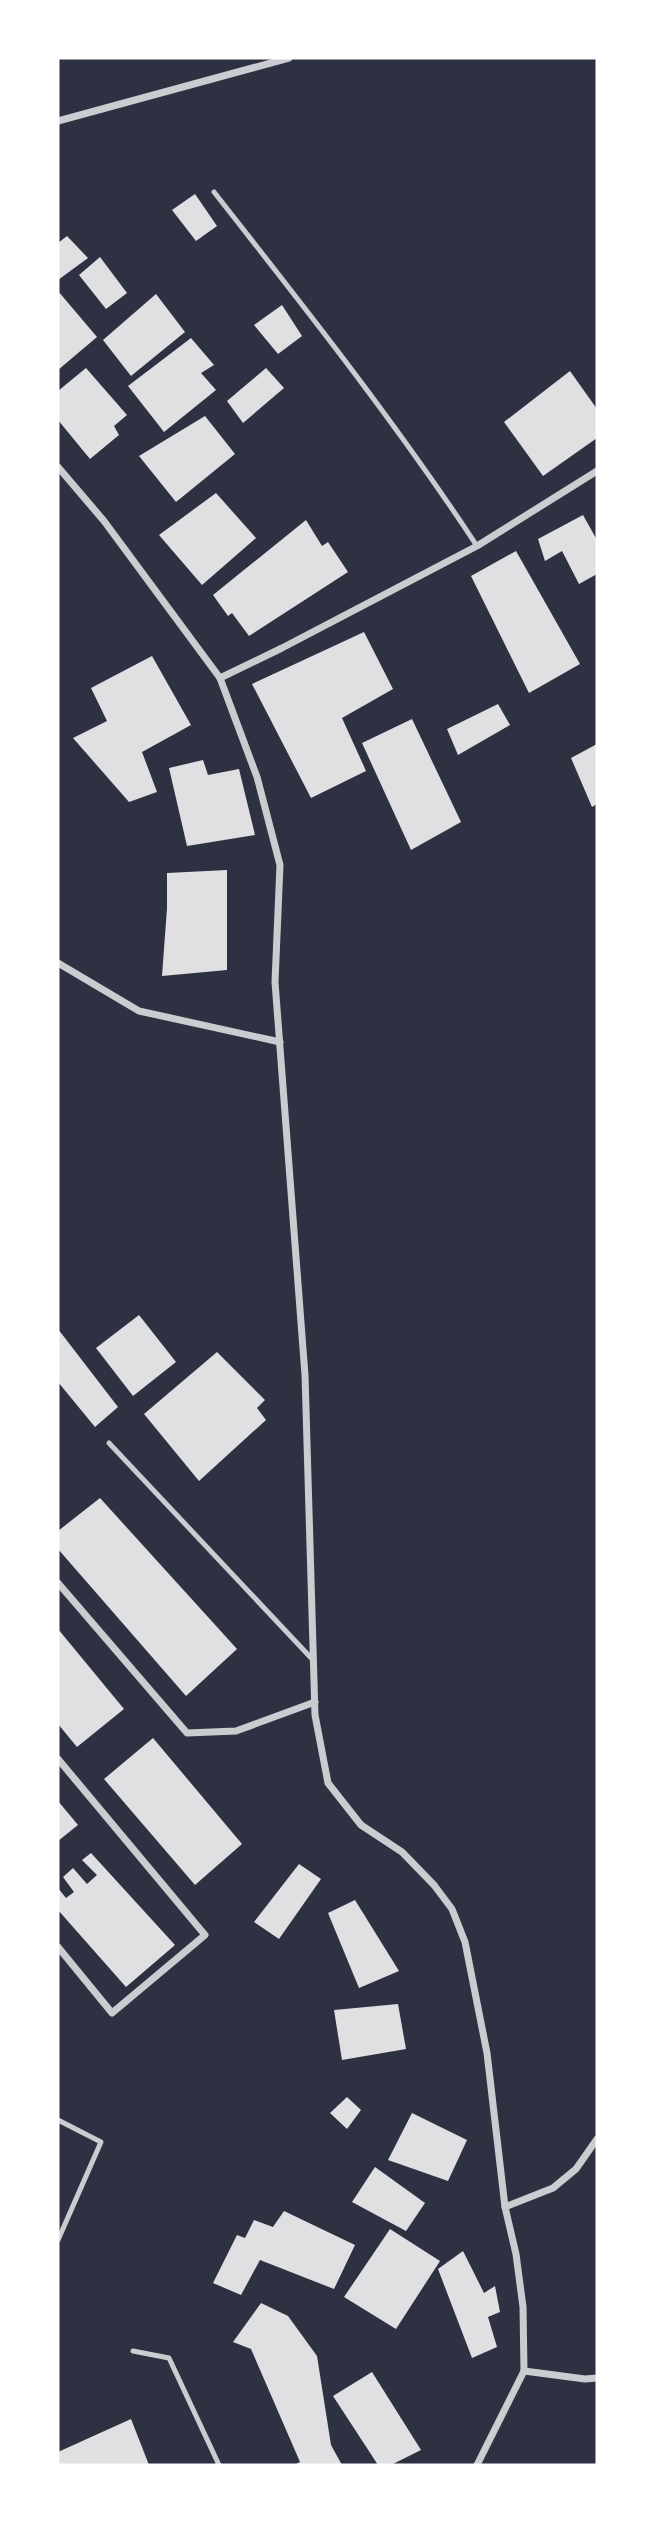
<svg xmlns="http://www.w3.org/2000/svg" width="655" height="2523" font-family="'Exo 2',sans-serif">
	<style>
		.building { fill: #e0e0e3 }
		.lines { fill: none; stroke-linecap: round; stroke-linejoin: round }
		.service { stroke: #caccd0; stroke-width: 5 }
		.minor { stroke: #caccd0; stroke-width: 7 }
	</style>
	<rect width="100%" height="100%" fill="#2d3142"/>
	<g class="building">
		<polygon points="195,194 217,226 196,241 172,210"/>
		<polygon points="67,236 88,258 58,280 58,243"/>
		<polygon points="100,257 127,293 106,309 79,275"/>
		<polygon points="58,291 97,337 58,370"/>
		<polygon points="156,294 185,332 131,376 103,340"/>
		<polygon points="282,305 302,336 278,354 254,325"/>
		<polygon points="191,338 214,365 201,373 216,390 164,432 128,386"/>
		<polygon points="86,368 127,415 114,426 119,435 90,459 58,420 58,391"/>
		<polygon points="266,368 284,388 243,423 227,401"/>
		<polygon points="570,371 597,409 597,438 543,476 504,422"/>
		<polygon points="205,416 235,454 176,502 139,456"/>
		<polygon points="216,493 256,538 202,585 159,535"/>
		<polygon points="583,515 597,540 597,574 579,584 562,551 545,561 538,539"/>
		<polygon points="306,520 322,546 328,542 348,572 249,636 232,613 228,616 213,595"/>
		<polygon points="516,551 580,664 529,693 471,576"/>
		<polygon points="364,632 393,689 342,718 366,771 311,798 252,684"/>
		<polygon points="152,656 191,725 142,752 157,792 129,802 73,738 107,721 91,688"/>
		<polygon points="498,704 510,725 458,755 447,729"/>
		<polygon points="412,719 461,822 411,850 362,743"/>
		<polygon points="597,744 597,804 592,807 571,758"/>
		<polygon points="203,760 208,775 239,769 255,835 187,846 169,768"/>
		<polygon points="227,870 227,970 162,976 167,908 167,873"/>
		<polygon points="139,1315 176,1362 133,1396 96,1348"/>
		<polygon points="58,1329 118,1407 95,1427 58,1382"/>
		<polygon points="217,1352 265,1400 257,1408 266,1420 199,1481 144,1414"/>
		<polygon points="100,1498 237,1649 186,1696 58,1549 58,1531"/>
		<polygon points="58,1629 124,1709 77,1747 58,1724"/>
		<polygon points="153,1738 242,1844 195,1885 104,1779"/>
		<polygon points="58,1801 78,1825 58,1841"/>
		<polygon points="91,1853 175,1945 126,1987 58,1910 58,1888 66,1898 74,1892 63,1877 73,1868 87,1884 97,1875 82,1860"/>
		<polygon points="299,1864 321,1879 279,1939 254,1922"/>
		<polygon points="355,1900 399,1971 359,1988 328,1913"/>
		<polygon points="398,2004 406,2049 342,2060 334,2010"/>
		<polygon points="347,2097 361,2110 347,2129 330,2113"/>
		<polygon points="412,2113 467,2140 448,2181 388,2160"/>
		<polygon points="375,2167 425,2203 406,2231 352,2202"/>
		<polygon points="284,2211 355,2245 334,2289 260,2260 241,2295 213,2283 237,2235 245,2238 254,2220 273,2227"/>
		<polygon points="390,2229 440,2261 396,2329 344,2297"/>
		<polygon points="463,2251 484,2293 495,2286 500,2312 488,2317 497,2347 472,2358 438,2269"/>
		<polygon points="261,2303 288,2316 317,2356 331,2445 342,2465 294,2465 300,2462 251,2349 233,2342"/>
		<polygon points="372,2372 421,2450 391,2465 378,2465 333,2396"/>
		<polygon points="131,2419 149,2465 58,2465 58,2452"/>
	</g>
	<g class="lines">
		<g class="service">
			<path d="M214,192c91,116 182,231 263,354"/>
			<polyline points="109,1443 313,1660"/>
			<polyline points="58,2120 101,2142 58,2240"/>
			<polyline points="133,2351 169,2358 219,2465"/>
		</g>
		<g class="minor">
			<polyline points="58,121 289,58"/>
			<polyline points="58,467 104,521 220,678 257,777 280,865 275,982 305,1375 315,1715 328,1783 361,1825 402,1852 434,1885 452,1909 465,1942 487,2053 505,2207 516,2254 523,2307 524,2371 477,2465"/>
			<polyline points="220,678 282,648 477,546 597,471"/>
			<polyline points="58,963 139,1011 280,1042"/>
			<polyline points="58,1583 187,1733 236,1731 315,1702"/>
			<polyline points="58,1759 205,1935 112,2013 58,1947"/>
			<polyline points="505,2207 553,2188 576,2169 597,2139"/>
			<polyline points="524,2371 585,2379 597,2378"/>
		</g>
	</g>
	<rect width="655" height="2523" fill="none" stroke="#ffffff" stroke-width="119"/>
</svg>
